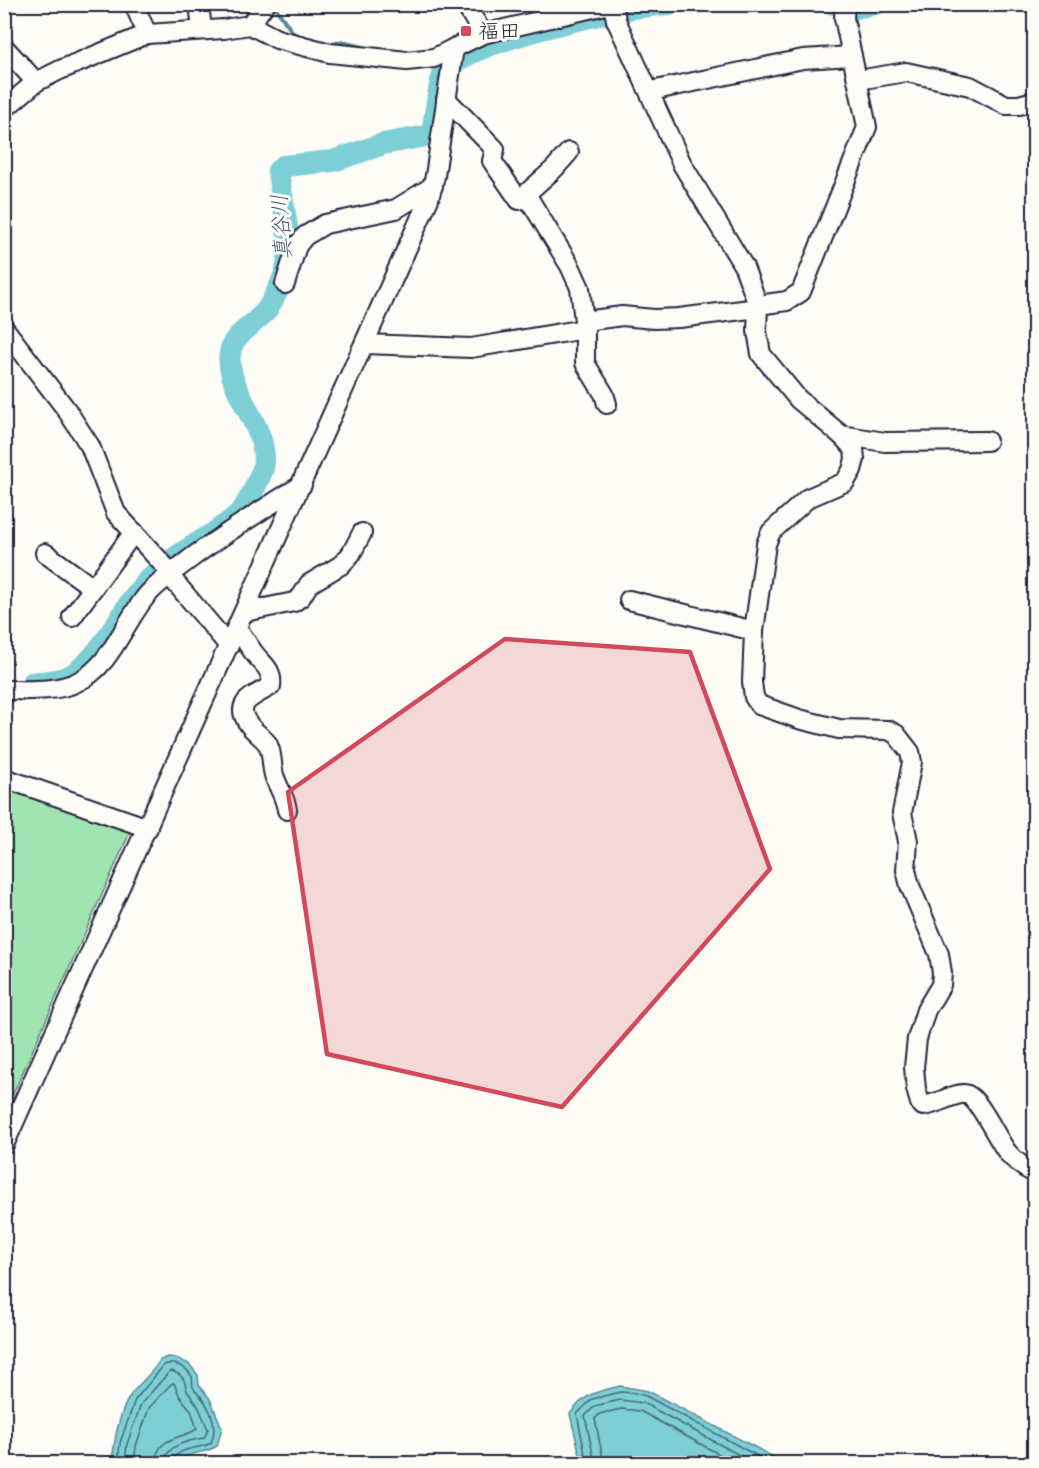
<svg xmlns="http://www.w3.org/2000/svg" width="1039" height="1468" font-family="'Balsamiq Sans','Klee One',sans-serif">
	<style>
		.green { fill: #a0e5b1; stroke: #618476; stroke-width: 1.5 }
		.water { fill: #7dcfd5; stroke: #598a97; stroke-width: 1.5 }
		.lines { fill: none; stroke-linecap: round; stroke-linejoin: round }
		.shore { stroke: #466779; stroke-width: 1.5 }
		.stream { stroke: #598a97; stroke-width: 4 }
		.river { stroke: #7dcfd5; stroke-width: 22 }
		.minor-casing { stroke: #22223b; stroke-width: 22 }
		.minor { stroke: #fdfcf7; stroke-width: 18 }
		.marked { fill: #d1495b; fill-opacity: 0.2; stroke: #d1495b; stroke-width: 4.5; stroke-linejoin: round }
		.poi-dot { fill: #d1495b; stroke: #fdfcf7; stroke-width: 2 }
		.labels { text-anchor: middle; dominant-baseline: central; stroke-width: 6; stroke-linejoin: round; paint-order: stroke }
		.poi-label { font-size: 21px; fill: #22223b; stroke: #fdfcf7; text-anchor: start }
		.water-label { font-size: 22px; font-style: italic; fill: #425f71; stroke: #fdfcf7 }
	</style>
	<rect width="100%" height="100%" fill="#fdfcf7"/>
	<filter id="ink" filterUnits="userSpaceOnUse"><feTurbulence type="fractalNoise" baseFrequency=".0167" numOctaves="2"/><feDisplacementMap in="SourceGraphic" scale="12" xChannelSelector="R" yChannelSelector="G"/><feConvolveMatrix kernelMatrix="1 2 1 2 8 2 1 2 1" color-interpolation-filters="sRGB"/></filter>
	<g filter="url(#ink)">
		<polygon class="green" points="5,784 126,824 130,832 5,1112"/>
		<g class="water">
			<path d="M167,1357l9,1 13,6 9,11 1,10 11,14 12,29 -5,18c-13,8 -30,6 -41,17h-64c2,-21 6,-48 18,-67 9,-13 22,-22 30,-36z"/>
			<path d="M620,1386l28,5 137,72h-203l-12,-49c15,-21 26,-22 50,-28z"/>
		</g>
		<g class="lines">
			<g class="shore">
				<path d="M118,1464l2,-21 15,-43 29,-35c10,-4 23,2 28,12 1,3 0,7 1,10 3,6 9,10 12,15 8,14 12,26 6,41 -12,7 -36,3 -39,21"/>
				<path d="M125,1464l2,-20 14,-40 28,-32 3,-1 8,4 4,5 3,11 11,15 10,23 -4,9c-16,3 -38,6 -40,26"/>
				<path d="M134,1464l2,-18 13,-38 22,-24 3,-1 6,14 11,13 6,19c-17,11 -40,6 -42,35"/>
				<polyline points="587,1464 577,1414 592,1399 620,1392 635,1393 646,1396 772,1464"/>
				<polyline points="595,1464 585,1416 595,1406 620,1400 643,1403 756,1464"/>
				<polyline points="604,1464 595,1419 599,1414 621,1409 640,1411 737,1464"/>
			</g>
			<g class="stream">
				<polyline points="273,4 293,33 302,37"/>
				<polyline points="325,45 342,42 368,48"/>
			</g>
			<g class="river">
				<polyline points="833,4 850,9 876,4"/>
				<path d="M32,683c14,-2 32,-2 44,-11 31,-23 44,-61 69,-89 19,-21 47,-36 70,-51 10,-7 21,-14 28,-23 6,-8 9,-16 13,-24 2,-6 6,-12 7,-17 9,-43 -48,-86 -30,-125 5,-10 27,-23 35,-35 7,-11 16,-29 19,-42 6,-24 -6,-69 -9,-95l5,-5 50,-5 50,-17 49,-9c2,-12 7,-55 12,-62 19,-29 139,-55 175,-62 16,-4 33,-5 50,-7"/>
			</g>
			<defs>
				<g id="minor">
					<polyline points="134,4 147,34"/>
					<polyline points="199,4 202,29"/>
					<polyline points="465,4 483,34"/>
					<polyline points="613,4 616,20 682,164 744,267 758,305 757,331 761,354 798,399 841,435 885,442 987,441"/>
					<polyline points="250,25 265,4"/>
					<polyline points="4,47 36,82"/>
					<polyline points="858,80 906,72 970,86 1006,105 1019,105 1034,101"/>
					<polyline points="651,91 803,59 852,56"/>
					<polyline points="446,99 495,149 492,161 519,200 554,169 569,152"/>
					<polyline points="4,109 36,82 60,70 147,34 224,29 250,25 277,39 330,53 407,61 434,58 454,48"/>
					<polyline points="526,194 570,266 580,288 585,329 585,363 604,394 607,404"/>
					<polyline points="285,284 297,246 305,236 325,224 396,209 433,186"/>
					<polyline points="758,305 787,301 801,292 867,127 844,18 845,4"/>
					<polyline points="585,321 622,316 654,319 679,318 758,308"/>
					<polyline points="4,328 66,409 90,446 116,513 171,573"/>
					<polyline points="365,344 471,348 585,329"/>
					<path d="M841,435l13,14 1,10 -3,11 -7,12 -37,16 -37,34 -5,12 -12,87 -2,51 2,15 5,8 40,14 40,10 49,1 8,4 14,18 2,10 -10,51 6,28 -2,29 4,16 29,68 3,19 -1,12 -15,25 -9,29 -3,28 2,22 4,14 3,3c13,-1 31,-13 41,-12 14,0 33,46 44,59 8,9 16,15 26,20"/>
					<polyline points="45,553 93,588"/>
					<polyline points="169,575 229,646"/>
					<polyline points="629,600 754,631"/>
					<polyline points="245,612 294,602 301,597 309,584 341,565 351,554 362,533"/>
					<polyline points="72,617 134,532"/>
					<path d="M237,628c6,8 11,17 17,25 9,12 19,16 17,33 -19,11 -39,17 -21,40 5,6 12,11 17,17 6,9 4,22 7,32 4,13 11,21 13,35"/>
					<path d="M4,690c22,0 54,2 73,-8 35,-16 47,-61 71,-88 15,-16 33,-28 50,-41 34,-24 68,-46 104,-68"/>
					<polyline points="4,778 148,828"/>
					<polyline points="4,1145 429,199 435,176 454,48 483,34 610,4"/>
				</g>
			</defs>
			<use href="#minor" class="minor-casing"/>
			<use href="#minor" class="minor"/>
		</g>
	</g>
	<path class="marked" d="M505,639l185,13 80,217 -208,238 -235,-53 -39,-262z"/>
	<rect class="poi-dot" x="460" y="25" width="12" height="12" rx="3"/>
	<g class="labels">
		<g class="poi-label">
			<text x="478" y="31">福田</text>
		</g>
		<g class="water-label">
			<text transform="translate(282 227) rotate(-94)">真谷川</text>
		</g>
	</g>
	<rect width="1039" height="1468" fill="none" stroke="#fdfcf7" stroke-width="24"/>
	<rect x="12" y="12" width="1015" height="1444" fill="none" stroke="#22223b" stroke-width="2" filter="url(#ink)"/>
</svg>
